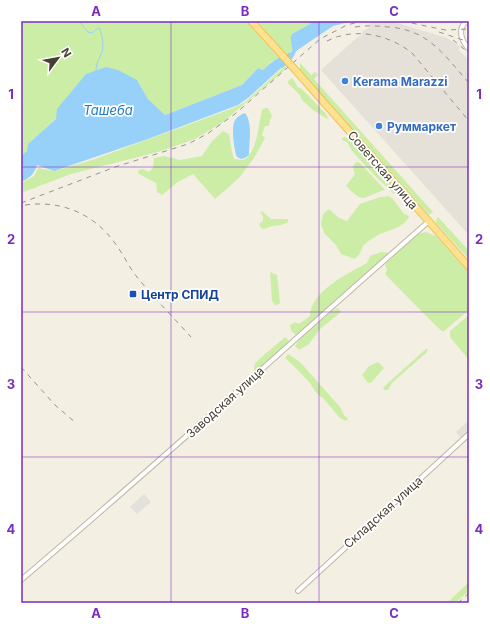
<svg xmlns="http://www.w3.org/2000/svg" width="490" height="624" font-family="Inter,sans-serif">
	<style>
		.industrial { fill: #e5e0d8 }
		.green { fill: #cceda6 }
		.parking { fill: #e3e1dc }
		.water { fill: #97d0f9 }
		.lines { fill: none; stroke-linecap: round; stroke-linejoin: round }
		.stream { stroke: #97d0f9; stroke-width: 1 }
		.minor-casing { stroke: #c0b7a5; stroke-width: 6 }
		.primary-casing { stroke: #f1c453; stroke-width: 8 }
		.minor { stroke: #fff; stroke-width: 4 }
		.primary { stroke: #ffe191; stroke-width: 6 }
		.rail { stroke: #949494; stroke-width: 1; stroke-dasharray: 5 5; stroke-linecap: butt }
		.primary-bridge-casing { stroke: #f1c453; stroke-width: 8; stroke-linecap: butt }
		.primary-bridge { stroke: #ffe191; stroke-width: 6 }
		.grid { fill: none; stroke: #7b2cbf; stroke-width: 1; stroke-opacity: 0.55 }
		.shop-dot { fill: #3f7fe0; stroke: #fff; stroke-width: 1.5 }
		.transit-dot { fill: #1a4fb4; stroke: #fff; stroke-width: 1.5 }
		.labels { text-anchor: middle; dominant-baseline: central; stroke-width: 3.5; stroke-linejoin: round; paint-order: stroke }
		.shop-label { font-size: 12px; font-weight: bold; fill: #366cbe; stroke: #fff; text-anchor: start }
		.street-label { font-size: 12px; fill: #463f32; stroke: #fff }
		.transit-label { font-size: 12px; font-weight: bold; fill: #164399; stroke: #fff; text-anchor: start }
		.water-label { font-size: 13px; font-style: italic; fill: #2079be; stroke: #fff }
		.neatline { fill: none; stroke: #7b2cbf; stroke-width: 1.5 }
		.grid-label { font-size: 13px; text-anchor: middle; font-weight: bold; fill: #7b2cbf }
	</style>
	<rect width="100%" height="100%" fill="#f4efe3"/>
	<polygon class="industrial" points="379,22 394,22 447,38 460,47 458,50 469,60 469,235 321,70 359,36 362,35 362,32 370,27 369,23"/>
	<g class="green">
		<polygon points="21,21 247,21 279,58 271,62 263,70 258,68 242,85 165,115 148,99 137,80 72,93 58,109 56,119 28,144 27,151 21,156"/>
		<path d="M257,21h58l-23,13c-3,5 1,12 0,18l-7,2z"/>
		<polygon points="300,63 311,75 315,72 318,75 314,79 433,212 429,215 300,71"/>
		<polygon points="285,66 287,68 223,122 195,139 158,152 71,174 21,193 21,183 34,176 38,168 54,171 92,160 231,109 245,102"/>
		<polygon points="292,78 298,87 302,89 326,114 328,118 327,119 313,110 302,100 300,95 288,83 288,81"/>
		<path d="M265,108h3l4,8 -2,4 -1,6h-4l-3,9 3,3 -11,20 -15,20 -24,21 -22,-25 -15,8 -16,13 -5,-3 -1,-9 -17,-9 -1,-3 4,-2 7,3 4,-4 1,-10 10,-2 16,4 22,-4 10,-15 11,-10 6,3 3,18 2,7 10,1c14,-10 14,-34 18,-50z"/>
		<path d="M345,137l6,4 15,17v2c9,4 8,9 13,14 1,1 2,1 3,1 1,1 14,16 14,17l-2,2 -22,-21 -19,-21 -6,-10 -5,-2v-2z"/>
		<path d="M357,162l3,1 25,27c-23,6 -19,16 -39,-4l9,-12c-2,-6 -4,-8 2,-12z"/>
		<path d="M389,196l4,3 11,15 5,2c-4,12 -21,14 -31,19 -4,3 -12,7 -15,11 -3,7 -2,7 -8,13l-14,-5 -5,-9 -12,-12 -3,-9 2,-10 6,-5 10,9 8,3 13,-17 20,-7z"/>
		<path d="M262,211l9,8h17v3c-4,4 -16,3 -24,7l-3,-1 -2,-4 4,-3v-5l-3,-4z"/>
		<polygon points="438,217 469,251 469,259 436,223 436,220"/>
		<polygon points="426,232 436,236 469,273 469,310 444,331 442,331 435,325 385,274 387,270 385,264 418,234"/>
		<path d="M381,252l8,1 -93,82 -5,-4 -1,-6 5,-3 4,2 11,-8c0,-24 38,-43 57,-53l3,-7z"/>
		<polygon points="270,272 277,275 280,303 276,306 272,301"/>
		<polygon points="338,308 341,312 320,329 309,344 299,350 295,346 300,339 332,311"/>
		<polygon points="469,315 469,360 450,337 450,331"/>
		<path d="M285,337l4,4 -30,29 -6,4c1,-3 1,-7 2,-10 1,-3 26,-23 30,-27z"/>
		<polygon points="426,349 428,349 427,352 392,383 388,390 385,390 383,388 388,383"/>
		<path d="M288,354l12,8 40,45 4,8 4,4 -2,2 -6,-3 -17,-20c-8,-4 -9,-11 -15,-17 -7,-8 -15,-16 -23,-23z"/>
		<polygon points="378,362 384,368 371,383 368,383 362,375 369,366"/>
		<polygon points="469,582 469,591 455,603 447,603"/>
	</g>
	<g class="parking">
		<polygon points="469,420 469,432 461,439 456,432"/>
		<polygon points="144,494 151,502 137,514 130,507"/>
	</g>
	<g class="water">
		<path d="M315,21h38l-20,5 -37,25c-3,8 -8,14 -16,18l-32,29 -10,7 -90,34 -94,32 -17,-6c-3,9 -7,13 -16,17v-26l6,-5 1,-7 28,-25 1,-10 29,-35 20,-7 12,3 19,10 11,19 17,16 77,-30 16,-17 5,2c8,-8 18,-15 29,-18 1,-6 -3,-13 0,-18z"/>
		<path d="M245,113c8,10 4,30 4,42 -5,4 -7,5 -12,2 -3,-7 -6,-30 -2,-37 2,-3 7,-6 10,-7z"/>
	</g>
	<g class="lines">
		<path class="stream" d="M79,21l9,11 4,1 6,-5 2,1c2,7 4,16 2,23 -3,8 -5,8 -6,18"/>
		<defs>
			<g id="minor">
				<path d="M467,21c-10,7 -6,20 2,28"/>
				<path d="M21,580c138,-117 271,-239 407,-358"/>
				<polyline points="298,591 469,434"/>
			</g>
			<g id="primary">
				<polyline points="251,21 274,46"/>
				<polyline points="298,73 469,267"/>
			</g>
		</defs>
		<use href="#minor" class="minor-casing"/>
		<use href="#primary" class="primary-casing"/>
		<use href="#minor" class="minor"/>
		<use href="#primary" class="primary"/>
		<g class="rail">
			<polyline points="402,21 445,30 469,29"/>
			<path d="M355,27c13,-2 21,-1 34,0 40,3 55,28 80,56"/>
			<polyline points="439,32 469,42"/>
			<polyline points="453,40 469,53"/>
			<path d="M327,41c27,-14 61,-7 85,12l57,68"/>
			<polyline points="21,203 115,167 188,144 207,134 235,114 320,39 347,25 362,21"/>
			<path d="M25,205c35,-5 68,8 89,37 9,11 14,24 23,35 17,21 36,40 54,60"/>
			<polyline points="21,367 55,405 76,423"/>
			<polyline points="458,603 469,593"/>
		</g>
		<defs>
			<polyline id="primary-bridge" points="274,46 298,73"/>
		</defs>
		<use href="#primary-bridge" class="primary-bridge-casing"/>
		<use href="#primary-bridge" class="primary-bridge"/>
	</g>
	<path class="grid" d="M171,21v582M319,21v582M21,167h448M21,312h448M21,457h448"/>
	<g class="shop-dot">
		<circle cx="345" cy="81" r="4"/>
		<circle cx="379" cy="126" r="4"/>
	</g>
	<rect class="transit-dot" x="129" y="290" width="8" height="8" rx="2"/>
	<g class="labels">
		<g class="shop-label">
			<text x="353" y="81">Kerama Marazzi</text>
			<text x="387" y="126">Руммаркет</text>
		</g>
		<g class="street-label">
			<text transform="translate(383 170) rotate(49)">Советская улица</text>
			<text transform="translate(225 402) rotate(-42)">Заводская улица</text>
			<text transform="translate(383 512) rotate(-42)">Складская улица</text>
		</g>
		<g class="transit-label">
			<text x="141" y="294">Центр СПИД</text>
		</g>
		<g class="water-label">
			<text x="108" y="110">Ташеба</text>
		</g>
	</g>
	<rect width="490" height="624" fill="none" stroke="#ffffff" stroke-width="44"/>
	<g transform="translate(58 58) rotate(58)" stroke="#ffffff" stroke-width="3" paint-order="stroke">
	<path d="M0-3L7 15L0 10L-7 15Z" fill="#463f32"/>
	<text y="-6" font-size="11" font-weight="bold" text-anchor="middle" fill="#463f32">N</text>
	</g>
	<rect x="22" y="22" width="446" height="580" class="neatline"/>
	<g class="grid-label">
		<text x="96" y="16">A</text>
		<text x="245" y="16">B</text>
		<text x="394" y="16">C</text>
		<text x="11" y="99">1</text>
		<text x="479" y="99">1</text>
		<text x="11" y="244">2</text>
		<text x="479" y="244">2</text>
		<text x="11" y="389">3</text>
		<text x="479" y="389">3</text>
		<text x="11" y="534">4</text>
		<text x="479" y="534">4</text>
		<text x="96" y="618">A</text>
		<text x="245" y="618">B</text>
		<text x="394" y="618">C</text>
	</g>
</svg>
